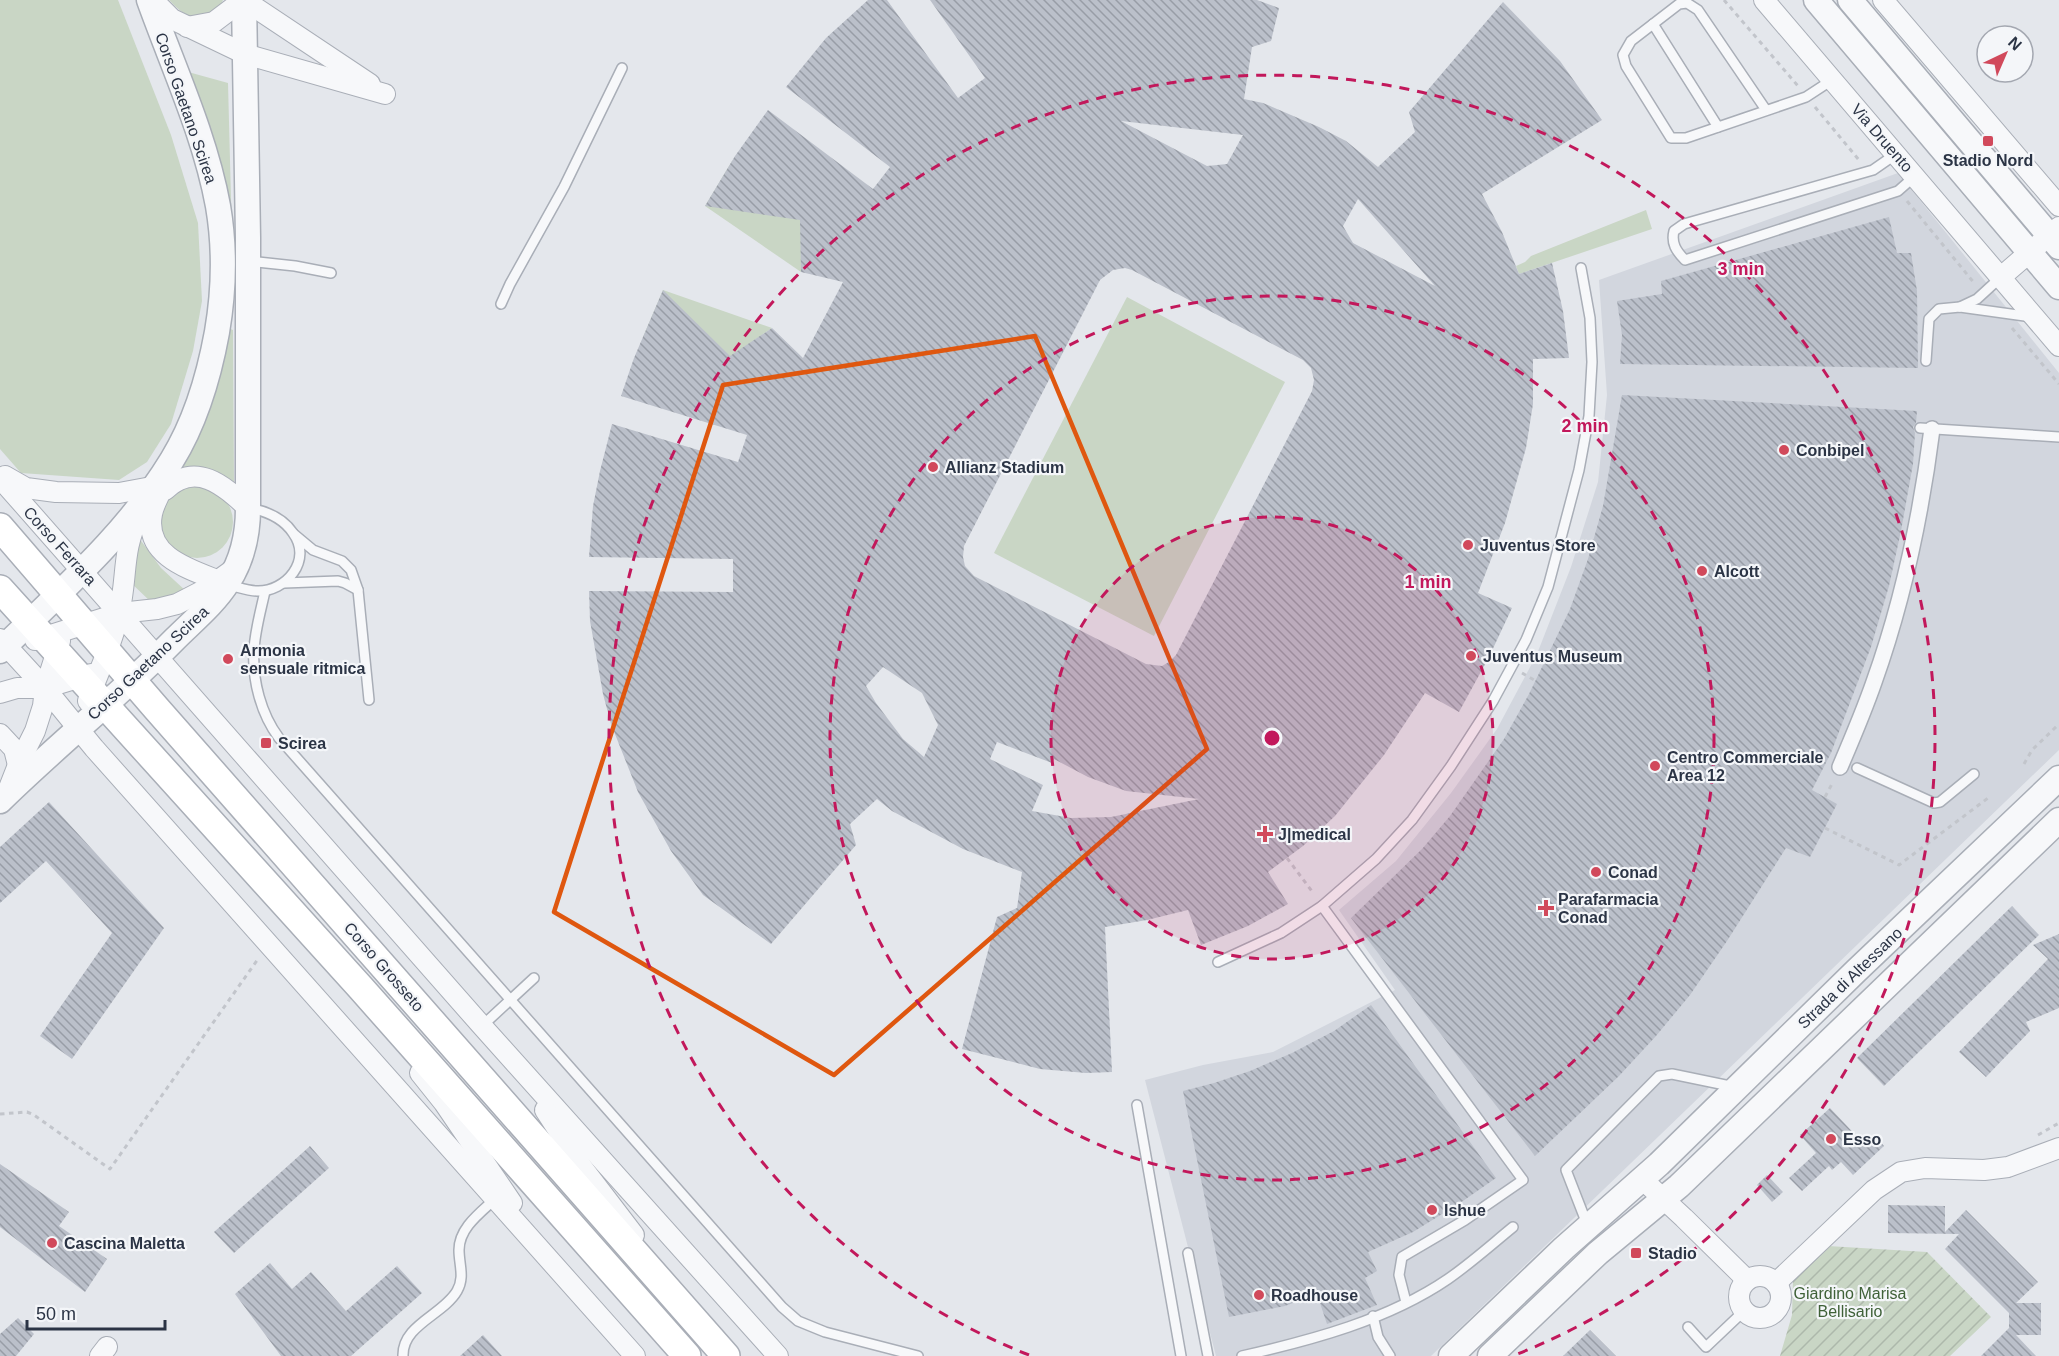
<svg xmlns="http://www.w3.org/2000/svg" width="2059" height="1356" font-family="Arial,sans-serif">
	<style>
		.built { fill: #d2d6de }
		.green { fill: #c9d6c5 }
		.garden { fill: url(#garden-furrows) }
		.building { fill: url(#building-back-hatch); fill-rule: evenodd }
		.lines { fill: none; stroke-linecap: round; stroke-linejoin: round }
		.service-casing { stroke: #a9aeb7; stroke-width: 12 }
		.pedestrian-casing { stroke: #a9aeb7; stroke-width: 18 }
		.minor-casing { stroke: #a9aeb7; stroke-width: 22 }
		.tertiary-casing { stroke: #a9aeb7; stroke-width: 27 }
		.secondary-casing { stroke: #a9aeb7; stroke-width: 30 }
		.path { stroke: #c2c5cb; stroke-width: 3; stroke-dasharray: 4.5 4.5; stroke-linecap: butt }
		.service { stroke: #f7f8fa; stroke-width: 9 }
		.pedestrian { stroke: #f7f8fa; stroke-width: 15 }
		.minor { stroke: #f7f8fa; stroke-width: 20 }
		.tertiary { stroke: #f7f8fa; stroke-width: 24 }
		.secondary { stroke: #fff; stroke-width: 27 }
		.marked { fill: none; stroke: #df570f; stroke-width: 4.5; stroke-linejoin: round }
		.ring { fill: none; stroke: #c2185b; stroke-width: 3; stroke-dasharray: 10 8 }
		.poi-dot { fill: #d1495b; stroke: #f4f6f9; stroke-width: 2 }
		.labels { text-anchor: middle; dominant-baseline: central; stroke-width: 4.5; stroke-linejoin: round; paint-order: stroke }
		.street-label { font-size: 16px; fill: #2b3445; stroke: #f4f6f9 }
		.poi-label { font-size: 16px; font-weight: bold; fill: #2b3445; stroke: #f4f6f9; text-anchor: start }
		.park-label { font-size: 16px; fill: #3f6138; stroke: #f4f6f9 }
		.centre { fill: #c2185b; stroke: #f4f6f9; stroke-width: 3 }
		.ring-label { font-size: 18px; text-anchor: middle; font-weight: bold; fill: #c2185b; stroke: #f4f6f9; stroke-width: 4.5; stroke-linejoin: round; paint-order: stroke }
	</style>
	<defs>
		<pattern id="garden-furrows" width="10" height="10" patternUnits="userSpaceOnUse" patternTransform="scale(1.5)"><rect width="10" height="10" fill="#c9d6c5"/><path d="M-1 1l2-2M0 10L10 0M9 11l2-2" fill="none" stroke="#adb8ab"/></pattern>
		<pattern id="building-back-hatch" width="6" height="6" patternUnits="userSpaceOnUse" patternTransform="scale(1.5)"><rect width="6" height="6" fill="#bbc0ca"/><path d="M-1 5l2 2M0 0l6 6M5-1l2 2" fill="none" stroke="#989da6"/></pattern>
	</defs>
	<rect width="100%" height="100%" fill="#e4e7ec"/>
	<polygon class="built" points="1898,173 2059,373 2059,750 1431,1356 1216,1356 1145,1080 1203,1065 1273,1052 1395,990 1339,910 1396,861 1451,793 1497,729 1537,654 1571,567 1598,482 1607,395 1599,280"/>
	<g class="green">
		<polygon points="0,0 118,0 171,135 198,223 202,301 193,351 171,424 147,462 119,480 21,473 0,449"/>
		<path d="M169,0h54l-9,20c-21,0 -30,-4 -45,-20z"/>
		<polygon points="181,70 228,83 232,238"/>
		<polygon points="732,161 836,230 801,272 705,206"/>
		<polygon points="1646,210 1652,229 1519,274 1516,266 1525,262 1531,256"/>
		<polygon points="663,290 772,328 731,356 778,385 643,337"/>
		<polygon points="1127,297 1285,382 1154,636 994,553"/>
		<path d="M226,327l7,3 1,155c-20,-16 -32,-18 -59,-15z"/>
		<circle cx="197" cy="522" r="36"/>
		<polygon points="139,538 161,568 187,592 151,602 129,581"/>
	</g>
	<polygon class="garden" points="1828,1246 1927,1252 1991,1317 1950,1356 1780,1356 1792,1315 1793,1280"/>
	<g class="building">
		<path d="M868,0h19l71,98 27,-20 -55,-78h327l22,8 -8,33 -19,6 -8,52 19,4 56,24 27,14 32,26 37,-35 -6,-20 94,-110 57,59 42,59 -120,74 20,38 17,42 33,-11 11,48 6,47 -36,1v45l-7,44 -21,75 -27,70 34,15 -23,49 -30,55 -34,-19 -41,62 -49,61 -32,30 -35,26 20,32 -40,22 -47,19 -13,-35 -41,10 -42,7 7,145 -26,1 -46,-4 -78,-20 35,-132 20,-9 5,-36 -59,-23 -71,-38 -15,-12 -27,25 6,21 -85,99 -68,-49 -32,-44 -33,-59 -27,-68 -8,-30 -13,-73 -1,-30 144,1v-33l-144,-2 4,-51 7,-35 12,-47 126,38 9,-27 -126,-39 13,-38 29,-68 67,66 42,-28 31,30 40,-76 -42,-10 -1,-52 -95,-14 30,-50 33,-46 105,79 17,-22 -104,-80 40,-49zM1121,121l122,14 -16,29 -20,2zM1358,199l77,87 -82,-43 -10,-17zM1125,268l7,2 171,90 8,8 3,12 -2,11 -136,264 -7,7 -7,4 -16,-2 -172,-88 -9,-10 -2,-9 1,-11 136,-266 13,-10zM883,667l39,26 16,32 -14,32 -21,-18 -27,-36 -10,-17zM997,742l55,21 2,-4 34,18 38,14 73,8 -88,18 -40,1 -39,-7 11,-26 -53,-26z"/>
		<polygon points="1889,217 1897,253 1911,253 1917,291 1918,368 1620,364 1622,335 1617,301 1662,294 1661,281"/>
		<polygon points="1622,395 1917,411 1916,423 1913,427 1915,433 1913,464 1901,531 1889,586 1871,647 1831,753 1812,790 1837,804 1810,857 1786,848 1727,941 1690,995 1656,1036 1619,1076 1535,1156 1351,918 1422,849 1450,816 1504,739 1529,694 1570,609 1588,559 1603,506"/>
		<polygon points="49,802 164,928 72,1059 40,1036 112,933 46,861 0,903 0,847"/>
		<polygon points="2012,906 2039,935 1884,1086 1857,1058"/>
		<polygon points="2059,934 2059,1008 2026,1022 2030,1031 1986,1077 1959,1052 2048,959 2033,945"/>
		<polygon points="1371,1005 1496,1178 1460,1203 1413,1232 1368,1252 1377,1271 1365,1278 1377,1305 1327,1324 1317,1294 1285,1306 1229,1317 1183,1091 1214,1083 1250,1071 1292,1053 1334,1031"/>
		<polygon points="1830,1108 1864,1144 1874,1135 1884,1146 1853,1175 1841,1162 1832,1170 1829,1166 1802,1191 1789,1178 1816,1153 1800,1135"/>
		<polygon points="310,1146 329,1168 234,1253 214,1232"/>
		<polygon points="0,1164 69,1212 59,1226 107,1259 85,1292 0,1227"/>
		<polygon points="1767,1175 1783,1192 1772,1202 1757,1185"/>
		<polygon points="1888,1205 1945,1206 1945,1232 1966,1210 2038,1282 2016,1303 2041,1303 2041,1335 2016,1335 2036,1356 1981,1356 2009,1328 2009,1313 1945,1249 1959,1234 1888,1233"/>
		<polygon points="270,1263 292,1289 311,1272 346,1311 397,1266 422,1293 351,1356 281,1356 235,1294"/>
		<polygon points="18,1318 34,1334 16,1356 0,1356 0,1334"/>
		<polygon points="1590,1330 1616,1356 1563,1356"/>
		<polygon points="483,1335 502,1356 460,1356"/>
	</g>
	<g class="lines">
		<defs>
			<g id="service">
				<polyline points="1653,24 1718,127"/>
				<polyline points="1766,110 1698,10 1687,3 1679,4 1631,41 1623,55 1626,66 1671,138 1686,138 1806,97 1832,80"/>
				<path d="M1896,154l-23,16 -189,54 -10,7c-3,12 2,20 11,29l213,-69 17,-15"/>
				<polyline points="248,261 295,266 331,273"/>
				<polyline points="501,304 510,284 564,187 622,68"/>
				<polyline points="1960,307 1977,299 2001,277"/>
				<polyline points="1926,361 1929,319 1939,309 1960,307 2032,317"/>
				<polyline points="1920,428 2059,437"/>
				<polyline points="295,535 313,550 342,561 351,570 358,590 369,700"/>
				<polyline points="284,583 338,581 345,583 358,590"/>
				<path d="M229,585c9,2 19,6 28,6 29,1 56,-31 36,-58 -10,-15 -27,-22 -44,-25"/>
				<path d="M265,591c-4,19 -10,39 -11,59 -2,30 7,64 25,88l503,569 16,14 27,11 93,24"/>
				<polyline points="1857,768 1934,803 1940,802 1974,774"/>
				<polyline points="1322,906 1523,1180 1465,1220 1402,1257 1399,1275 1406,1302"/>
				<polyline points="1218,962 1281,933 1322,906 1376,859 1412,820 1451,766 1493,701 1526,640 1548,587 1579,470 1589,416 1592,362 1590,318 1581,268"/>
				<polyline points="482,1026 534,978"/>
				<polyline points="1137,1105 1181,1356"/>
				<polyline points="1587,1224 1566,1170 1659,1076 1672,1074 1735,1087"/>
				<polyline points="1188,1253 1208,1356"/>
				<polyline points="1373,1316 1378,1337 1390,1356"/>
				<polyline points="1688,1327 1706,1347 1744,1311"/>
				<path d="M403,1356c-1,-31 40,-41 54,-65 8,-14 2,-26 2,-41 0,-22 21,-37 36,-51"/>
				<path d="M1242,1356c70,-16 146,-36 206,-77 23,-16 43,-34 65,-52"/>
			</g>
			<path id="pedestrian" d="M1840,767c12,-28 24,-56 34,-85 29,-81 47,-167 58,-253"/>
			<g id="minor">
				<polyline points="153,0 172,19 245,54 385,94"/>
				<polyline points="244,0 370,84"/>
				<polyline points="1764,0 2059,346"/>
				<polyline points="1883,0 2059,206"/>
				<polyline points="187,27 214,22 243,0"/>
				<polyline points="2001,277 2059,227"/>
				<polyline points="5,476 26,488 56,492 119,493 173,483"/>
				<polyline points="0,478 482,1026 778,1356"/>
				<path d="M164,483c-3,11 -10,20 -12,31 -9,45 44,57 75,70"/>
				<path d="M165,490c31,-30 59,-4 83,18"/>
				<polyline points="0,639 45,688 94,748 635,1356"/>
				<polyline points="35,640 120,613 157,609 177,604 206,589 231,571"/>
				<polyline points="0,693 17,688 45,688 91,674"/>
				<path d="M88,701c10,-29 25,-58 31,-88 9,-37 2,-62 21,-99"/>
				<polyline points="0,734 14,749 18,765"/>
				<polyline points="7,793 18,765 35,731 43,706 45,688 60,641"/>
				<polyline points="420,1073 444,1103 512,1203"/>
				<polyline points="545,1110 582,1167 634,1235"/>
				<polyline points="1643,1180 1684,1218 1747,1280"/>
				<circle cx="1760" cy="1297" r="21"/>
				<polyline points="1776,1283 1874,1190 1901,1172 1925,1168 1984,1170 2008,1167 2059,1148"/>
				<polyline points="100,1356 107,1347"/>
			</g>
			<g id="tertiary">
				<polyline points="1816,0 2059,287"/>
				<polyline points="1850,0 2059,247"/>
				<path d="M0,651c61,-60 127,-117 172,-191 24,-39 37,-84 45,-128 7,-41 8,-85 1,-126 -13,-71 -45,-139 -69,-206"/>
				<path d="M0,801c57,-56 119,-105 175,-162 18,-18 39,-35 53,-57 15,-23 20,-47 20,-74v-270l-4,-238"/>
				<polyline points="1451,1356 1564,1248 1659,1164 1856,971 2059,778"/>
				<polyline points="1490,1356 1598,1253 1679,1186 2059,820"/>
			</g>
			<g id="secondary">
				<polyline points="0,527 156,708 726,1356"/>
				<polyline points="0,589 360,987 687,1356"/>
			</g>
		</defs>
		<use href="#service" class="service-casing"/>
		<use href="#pedestrian" class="pedestrian-casing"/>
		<use href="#minor" class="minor-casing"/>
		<use href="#tertiary" class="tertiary-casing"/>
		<use href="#secondary" class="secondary-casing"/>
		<g class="path">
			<polyline points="1724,0 1798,86"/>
			<polyline points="1815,107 1859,160"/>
			<polyline points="1907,201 1975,284"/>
			<polyline points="2012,328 2059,384"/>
			<polyline points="1489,657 1500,662"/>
			<polyline points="1522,673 1536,681"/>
			<polyline points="2024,764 2032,750 2059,724"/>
			<polyline points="1825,797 1833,782"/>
			<polyline points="1825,828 1899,865 1988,798"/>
			<polyline points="1287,858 1314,894"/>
			<polyline points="0,1114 27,1112 34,1115 110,1169 258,959"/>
			<polyline points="2038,1135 2059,1123"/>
		</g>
		<use href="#service" class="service"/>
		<use href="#pedestrian" class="pedestrian"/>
		<use href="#minor" class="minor"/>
		<use href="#tertiary" class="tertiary"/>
		<use href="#secondary" class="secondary"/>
	</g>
	<path class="marked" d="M1035,336l172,413 -373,326 -280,-163 169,-527z"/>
	<circle cx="1272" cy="738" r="221" fill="#c2185b" fill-opacity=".12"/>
	<g class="ring">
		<circle cx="1272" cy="738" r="221"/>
		<circle cx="1272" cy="738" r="442"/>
		<path d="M1029 1355A663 663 0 1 1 1515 1355"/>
	</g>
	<g class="poi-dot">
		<rect x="1982" y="135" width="12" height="12" rx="3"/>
		<circle cx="1784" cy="450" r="6"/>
		<circle cx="933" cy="467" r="6"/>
		<circle cx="1468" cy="545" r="6"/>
		<circle cx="1702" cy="571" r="6"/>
		<circle cx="1471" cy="656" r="6"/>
		<circle cx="228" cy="659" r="6"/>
		<rect x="260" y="737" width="12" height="12" rx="3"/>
		<circle cx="1655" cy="766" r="6"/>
		<path d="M1262 825h6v6h6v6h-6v6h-6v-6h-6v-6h6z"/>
		<circle cx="1596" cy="872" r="6"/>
		<path d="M1543 899h6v6h6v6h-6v6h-6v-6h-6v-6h6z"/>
		<circle cx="1831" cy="1139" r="6"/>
		<circle cx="1432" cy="1210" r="6"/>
		<circle cx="52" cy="1243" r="6"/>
		<rect x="1630" y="1247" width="12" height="12" rx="3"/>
		<circle cx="1259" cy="1295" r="6"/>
	</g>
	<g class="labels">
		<g class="street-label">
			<text transform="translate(186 108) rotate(71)">Corso Gaetano Scirea</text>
			<text transform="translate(1882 138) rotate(49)">Via Druento</text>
			<text transform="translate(60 546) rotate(48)">Corso Ferrara</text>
			<text transform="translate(148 663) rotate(-43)">Corso Gaetano Scirea</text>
			<text transform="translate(384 967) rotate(49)">Corso Grosseto</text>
			<text transform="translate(1850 978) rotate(-44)">Strada di Altessano</text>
		</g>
		<g class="poi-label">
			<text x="1988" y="160" text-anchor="middle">Stadio Nord</text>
			<text x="1796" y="450">Conbipel</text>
			<text x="945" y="467">Allianz Stadium</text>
			<text x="1480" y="545">Juventus Store</text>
			<text x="1714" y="571">Alcott</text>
			<text x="240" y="650">Armonia<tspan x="240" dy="18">sensuale ritmica</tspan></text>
			<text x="1483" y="656">Juventus Museum</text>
			<text x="278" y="743">Scirea</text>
			<text x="1667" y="757">Centro Commerciale<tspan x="1667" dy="18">Area 12</tspan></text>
			<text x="1278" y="834">J|medical</text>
			<text x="1608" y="872">Conad</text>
			<text x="1558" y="899">Parafarmacia<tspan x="1558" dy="18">Conad</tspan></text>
			<text x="1843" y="1139">Esso</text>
			<text x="1444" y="1210">Ishue</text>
			<text x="64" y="1243">Cascina Maletta</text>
			<text x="1648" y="1253">Stadio</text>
			<text x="1271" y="1295">Roadhouse</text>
		</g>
		<g class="park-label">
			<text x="1850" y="1293">Giardino Marisa<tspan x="1850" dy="18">Bellisario</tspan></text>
		</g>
	</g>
	<circle cx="1272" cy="738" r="9" class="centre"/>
	<g class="ring-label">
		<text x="1741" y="275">3 min</text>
		<text x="1585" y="432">2 min</text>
		<text x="1428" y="588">1 min</text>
	</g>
	<g transform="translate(2005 54) rotate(44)"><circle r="28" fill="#f4f6f9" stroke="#a4a8b1" stroke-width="1.5"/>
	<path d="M0-4.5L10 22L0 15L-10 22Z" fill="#d1495b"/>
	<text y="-9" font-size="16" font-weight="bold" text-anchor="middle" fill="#2b3445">N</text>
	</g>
	<path d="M27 1320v9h138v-9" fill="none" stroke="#2b3445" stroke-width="3"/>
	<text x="36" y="1320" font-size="18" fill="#2b3445" stroke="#f4f6f9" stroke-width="4.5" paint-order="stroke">50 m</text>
</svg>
